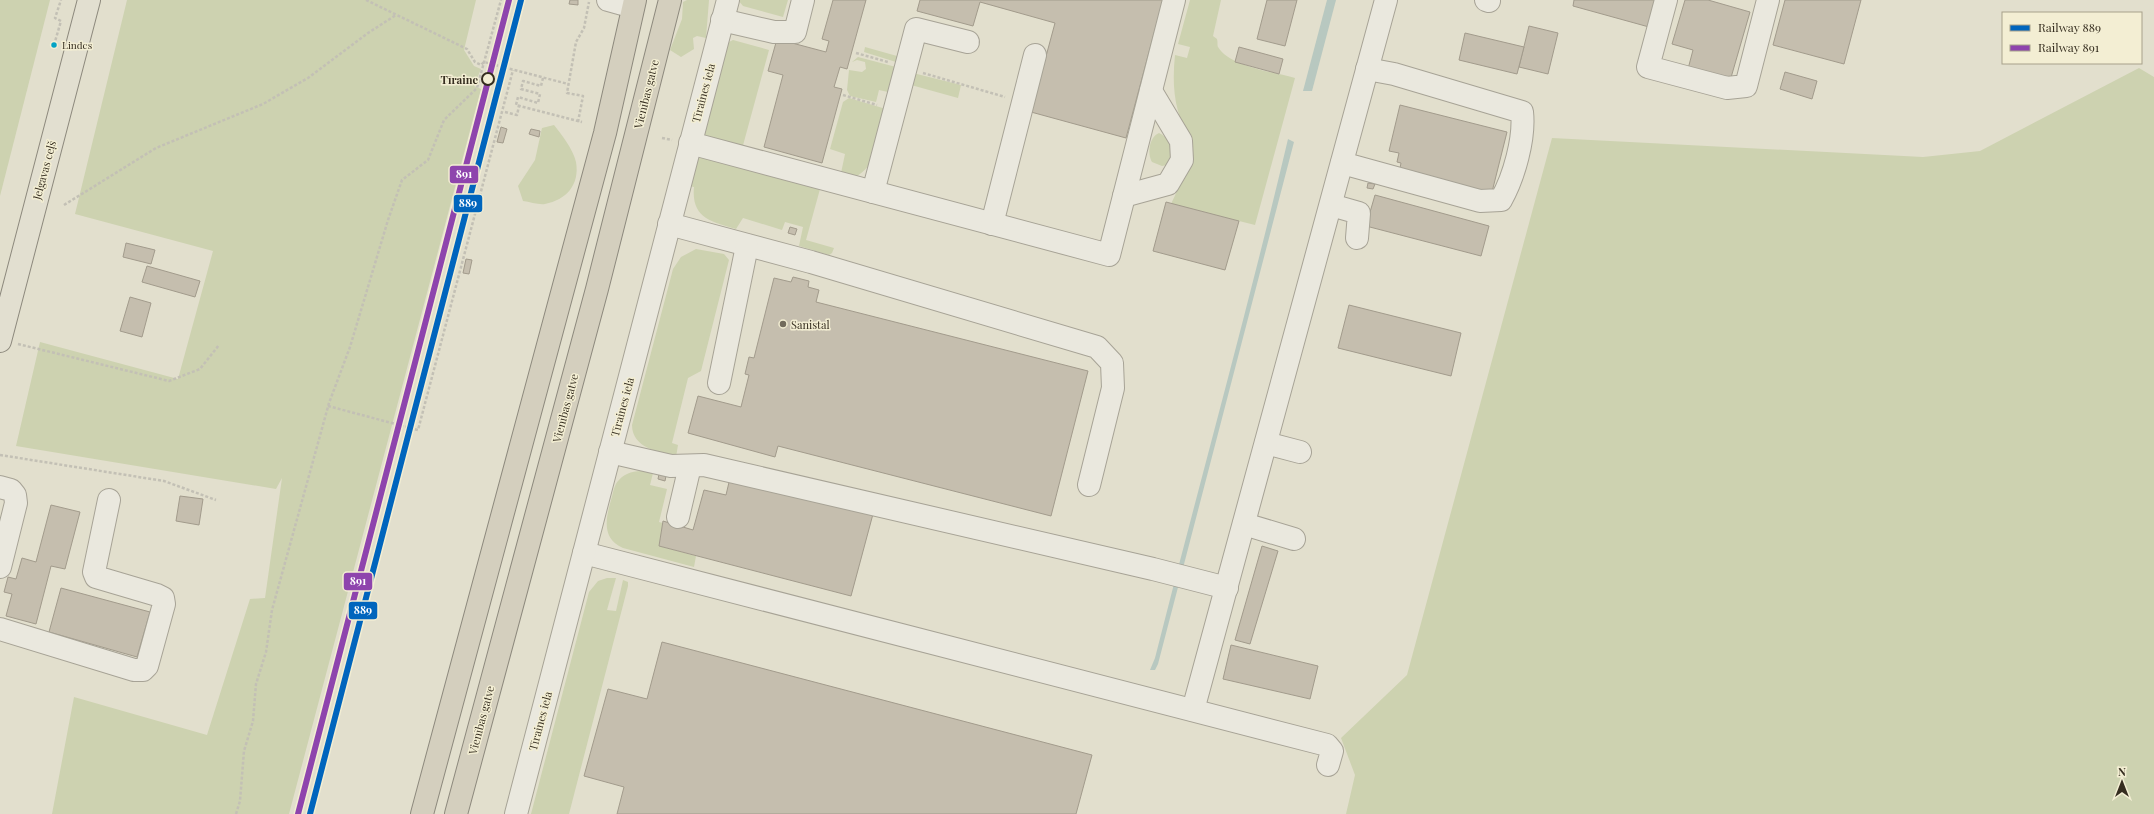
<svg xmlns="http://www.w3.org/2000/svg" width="2154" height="814" font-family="'Playfair Display',serif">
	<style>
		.green { fill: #cdd2b0 }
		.water { fill: #b8c8c0 }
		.building { fill: #c5beae; stroke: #a29b8c }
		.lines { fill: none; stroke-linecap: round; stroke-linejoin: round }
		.minor-casing { stroke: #a7a396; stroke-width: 24 }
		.major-casing { stroke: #8d897d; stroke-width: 24 }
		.highway-casing { stroke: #8d897d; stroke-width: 24 }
		.path { stroke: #c3c0b5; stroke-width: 2.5; stroke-dasharray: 3 2; stroke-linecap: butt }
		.minor { stroke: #eae8de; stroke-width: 22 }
		.major { stroke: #e2dfd0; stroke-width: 22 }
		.highway { stroke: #d4cfbe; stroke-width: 22 }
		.rail-1-casing { stroke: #f3eed3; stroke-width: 9 }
		.rail-2-casing { stroke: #f3eed3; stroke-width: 9 }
		.rail-1 { stroke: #0065bd; stroke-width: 6 }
		.rail-2 { stroke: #8e44ad; stroke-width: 6 }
		.bus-dot { fill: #03a3c5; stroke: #f3eed3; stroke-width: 1.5 }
		.stop-dot { fill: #f3eed3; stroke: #352d1f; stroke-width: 2 }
		.poi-dot { fill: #726b5c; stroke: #f3eed3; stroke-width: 1.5 }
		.labels { text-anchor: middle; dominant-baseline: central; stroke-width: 3; stroke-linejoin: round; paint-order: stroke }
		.bus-label { font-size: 10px; fill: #352d1f; stroke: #f3eed3; text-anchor: start }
		.stop-label { font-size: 11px; font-weight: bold; fill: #352d1f; stroke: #f3eed3; text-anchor: end }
		.street-label { font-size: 11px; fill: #352d1f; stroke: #f3eed3 }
		.poi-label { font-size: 11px; fill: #352d1f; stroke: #f3eed3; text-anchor: start }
		.line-badge { stroke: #f3eed3; stroke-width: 1.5 }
		.badge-label { font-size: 11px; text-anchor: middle; font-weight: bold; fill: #fff }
	</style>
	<rect width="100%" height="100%" fill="#e2dfcd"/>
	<g class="green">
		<polygon points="0,0 50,0 0,196"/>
		<polygon points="127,0 476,0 464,50 474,66 481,69 474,86 481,89 289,814 52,814 74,697 207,735 250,599 265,598 282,478 276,489 16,446 40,342 178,379 213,251 75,214"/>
		<polygon points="687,0 709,0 706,38 697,36 693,38 694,49 681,57 670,50 682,19 683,2"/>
		<polygon points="738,0 788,0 783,17 743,6"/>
		<path d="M1190,0h31l-8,36 4,3c1,3 0,6 1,8 12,20 56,25 77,31l-40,147 -84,-21 21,-45c1,-17 -10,-32 -14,-48 -5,-18 -5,-37 -3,-56l12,3 3,-11 -12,-3z"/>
		<polygon points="733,40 769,50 742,149 703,138 727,43"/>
		<polygon points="865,47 897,56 896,62 864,52"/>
		<polygon points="858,57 896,67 888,92 879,90 876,102 850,96 847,90 849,70 862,72 866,69 865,62 857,60 852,62"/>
		<polygon points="2139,68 2154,77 2154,814 1346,814 1355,775 1341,738 1407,675 1552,138 1923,157 1980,151"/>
		<polygon points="913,73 961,85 958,98 911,85"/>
		<path d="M849,98l37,11c-6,24 -7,58 -33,69l-12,-5 4,-19 -15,-5 13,-47z"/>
		<path d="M554,125c8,10 19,24 22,37 4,23 -10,38 -31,42 -6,1 -15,-2 -22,-3l-5,-15 17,-26 7,-32z"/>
		<path d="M1159,133c8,3 14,15 15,23l-7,9 -5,1 -10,-4c-5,-8 -3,-25 7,-29z"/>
		<path d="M700,154l118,30 2,5 -14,51 28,8 -2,5 -3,2 -30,-9 4,-19 -18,-5 -3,8 -39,-12 -7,11c-25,-7 -45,-11 -42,-42l-5,-1 8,-30z"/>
		<path d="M696,249l28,5 5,6 -28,111 -13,7 -16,65 6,2 -2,12c-17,-5 -44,-9 -44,-32l41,-156 8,-12z"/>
		<path d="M644,471l9,2 -3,12 17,4 -8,33 4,1 -4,23 37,10 -2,11 -71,-19c-22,-10 -17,-30 -12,-48 2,-6 3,-16 8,-20 7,-8 16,-9 25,-9z"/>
		<polygon points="607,578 616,578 607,610 616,611 623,580 628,582 628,586 569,814 531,814 589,592 598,581"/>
	</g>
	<g class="water">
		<polygon points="1327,0 1336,0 1312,91 1303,91"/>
		<path d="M1288,139l6,3 -136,522 -3,6h-5l5,-12c44,-174 92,-345 133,-519z"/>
	</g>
	<g class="building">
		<polygon points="570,0 578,0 578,5 569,4"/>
		<polygon points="833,0 866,0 847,69 840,67 834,87 842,89 822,163 764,147 783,75 768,71 777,39 826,52 829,41 822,39"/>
		<polygon points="920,0 1163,0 1126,138 1031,112 1055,23 980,2 973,26 917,11"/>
		<polygon points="1267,0 1297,0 1285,46 1257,39"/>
		<polygon points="1574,0 1656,0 1649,27 1573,6"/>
		<polygon points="1685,0 1708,0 1750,12 1730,81 1688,69 1693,50 1672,44"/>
		<polygon points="1785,0 1861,0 1844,64 1773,45"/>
		<polygon points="1529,26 1558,33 1548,74 1519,67"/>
		<polygon points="1465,33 1524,47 1517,74 1459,60"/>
		<polygon points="1239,47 1283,59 1279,74 1235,62"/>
		<polygon points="1785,72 1817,81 1812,99 1780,89"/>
		<polygon points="1400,105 1507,132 1491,196 1399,173 1401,163 1397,162 1399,153 1389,151"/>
		<polygon points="501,127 507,129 503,143 497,142"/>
		<polygon points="531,129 540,131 539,137 529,134"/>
		<polygon points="1368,183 1375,184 1373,189 1367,188"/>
		<polygon points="1375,195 1489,226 1481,256 1366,226"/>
		<polygon points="1166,202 1239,221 1225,270 1153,251"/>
		<polygon points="790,227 797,229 795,235 788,233"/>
		<polygon points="126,243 155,250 151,264 123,257"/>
		<polygon points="466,259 472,260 469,274 463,273"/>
		<polygon points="147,266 200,281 195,297 142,282"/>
		<polygon points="793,277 809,281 808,287 819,290 816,302 1088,371 1051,516 778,446 775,457 688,433 698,396 741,407 749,375 745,374 749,357 754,358 774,278 791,282"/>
		<polygon points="130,297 151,303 142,337 120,331"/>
		<polygon points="1349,305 1461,333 1451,376 1338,348"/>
		<polygon points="659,474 666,476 665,481 658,479"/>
		<polygon points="730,478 873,514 851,596 659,546 663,521 693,530 704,490 726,495"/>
		<polygon points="180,496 203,499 199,525 176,521"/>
		<polygon points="51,505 80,512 65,569 51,566 36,624 6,616 12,594 4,592 8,577 16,579 22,558 36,562"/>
		<polygon points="1262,546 1278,551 1250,644 1235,640"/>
		<polygon points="61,588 150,612 137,657 49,632"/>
		<polygon points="662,642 1092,755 1076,814 617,814 624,787 584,776 608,689 647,699"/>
		<polygon points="1231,645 1318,666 1310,699 1223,679"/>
	</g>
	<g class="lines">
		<defs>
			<g id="minor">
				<polyline points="608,0 633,7"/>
				<polyline points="1486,0 1489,1"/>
				<polyline points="1666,0 1648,67 1727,88 1746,86 1768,0"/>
				<polyline points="722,20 774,32 795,32 803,0"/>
				<polyline points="690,143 1109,255 1174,0"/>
				<path d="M1342,163l138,38 21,-1c13,-23 24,-62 21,-88l-128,-38 -27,-5"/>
				<polyline points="873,192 916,29 968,42"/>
				<polyline points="1124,196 1168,184 1182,160 1181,141 1151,91"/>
				<polyline points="1331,205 1359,213 1357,238"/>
				<polyline points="669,224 811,262 1097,347 1112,363 1113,388 1089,485"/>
				<polyline points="992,224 1035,55"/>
				<polyline points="719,383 747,246"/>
				<polyline points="1266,443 1300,452"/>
				<polyline points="610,452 671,466 704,465 1153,569 1227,588"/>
				<polyline points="0,487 11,490 15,495 16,503 0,567"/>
				<polyline points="678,517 690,466"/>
				<polyline points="1244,524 1294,539"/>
				<polyline points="584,553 1327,745 1332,751 1328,765"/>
				<polyline points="0,629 134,670 143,670 147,666 164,604 163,598 157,595 96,577 94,572 109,500"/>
				<polyline points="1193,710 1386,0"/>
				<polyline points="516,814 728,0"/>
			</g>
			<polyline id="major" points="0,341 89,0"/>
			<g id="highway">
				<polyline points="422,814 605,133 635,0"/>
				<polyline points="456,814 597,289 670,0"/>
			</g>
		</defs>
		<use href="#minor" class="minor-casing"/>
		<use href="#major" class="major-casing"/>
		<use href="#highway" class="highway-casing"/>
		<g class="path">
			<polyline points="366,0 467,49 475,62 481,65 484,62 568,84"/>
			<polyline points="54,45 61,21 55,18 61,0"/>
			<polyline points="856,53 888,62"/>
			<polyline points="923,73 1005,97"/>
			<polyline points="543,78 541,86 523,81 521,89 540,94 538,103 518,97 516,105 582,122"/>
			<polyline points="843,95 877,105"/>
			<polyline points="505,112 517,115 519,106"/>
			<polyline points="578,122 583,96 567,93 576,42 584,28 589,2"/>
			<polyline points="662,138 672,140"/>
			<polyline points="64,205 156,148 263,104 308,78 368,33 396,15"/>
			<polyline points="18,344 169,381 200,369 219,345"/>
			<polyline points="328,406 418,430 513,70"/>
			<polyline points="0,455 164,481 216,500"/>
			<polyline points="236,814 240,801 244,751 253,721 256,684 266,652 272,610 329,403 350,347 388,220 402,180 428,160 444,120 477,88 501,0"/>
		</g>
		<use href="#minor" class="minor"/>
		<use href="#major" class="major"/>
		<use href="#highway" class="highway"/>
		<defs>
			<polyline id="rail-1" points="310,814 521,0"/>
			<polyline id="rail-2" points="298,814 509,0"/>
		</defs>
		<use href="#rail-1" class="rail-1-casing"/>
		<use href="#rail-2" class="rail-2-casing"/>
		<use href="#rail-1" class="rail-1"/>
		<use href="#rail-2" class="rail-2"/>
	</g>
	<circle class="bus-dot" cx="54" cy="45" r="3.5"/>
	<circle class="stop-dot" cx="488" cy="79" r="6"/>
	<circle class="poi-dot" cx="783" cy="324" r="4"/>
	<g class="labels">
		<g class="bus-label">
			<text x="62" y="45">Lindes</text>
		</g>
		<g class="stop-label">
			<text x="478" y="79">Tīraine</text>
		</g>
		<g class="street-label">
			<text transform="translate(703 93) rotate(-75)">Tīraines iela</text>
			<text transform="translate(646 94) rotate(-76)">Vienības gatve</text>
			<text transform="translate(44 170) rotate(-75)">Jelgavas ceļš</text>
			<text transform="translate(622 407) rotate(-75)">Tīraines iela</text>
			<text transform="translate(565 408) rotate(-75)">Vienības gatve</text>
			<text transform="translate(481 720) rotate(-75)">Vienības gatve</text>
			<text transform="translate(540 721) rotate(-75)">Tīraines iela</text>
		</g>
		<g class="poi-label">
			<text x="791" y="324">Sanistal</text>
		</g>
	</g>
	<g class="line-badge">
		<rect x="449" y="165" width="30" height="19" rx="4" fill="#8e44ad"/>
		<rect x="453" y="194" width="30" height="19" rx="4" fill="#0065bd"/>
		<rect x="343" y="572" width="30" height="19" rx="4" fill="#8e44ad"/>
		<rect x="348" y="601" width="30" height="19" rx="4" fill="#0065bd"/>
	</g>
	<g class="badge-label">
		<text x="464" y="178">891</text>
		<text x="468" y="207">889</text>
		<text x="358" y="585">891</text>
		<text x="363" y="614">889</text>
	</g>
	<rect x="2002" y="12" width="140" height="52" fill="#f3eed3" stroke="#a7a18b"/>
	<rect x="2010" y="25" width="20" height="6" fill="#0065bd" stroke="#a7a18b"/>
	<text x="2038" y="32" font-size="12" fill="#352d1f">Railway 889</text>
	<rect x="2010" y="45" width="20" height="6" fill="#8e44ad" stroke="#a7a18b"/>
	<text x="2038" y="52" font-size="12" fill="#352d1f">Railway 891</text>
	<g transform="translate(2122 782)" stroke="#f3eed3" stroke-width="3" paint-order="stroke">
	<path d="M0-3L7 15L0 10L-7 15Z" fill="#352d1f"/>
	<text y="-6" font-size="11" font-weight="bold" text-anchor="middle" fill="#352d1f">N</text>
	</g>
</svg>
